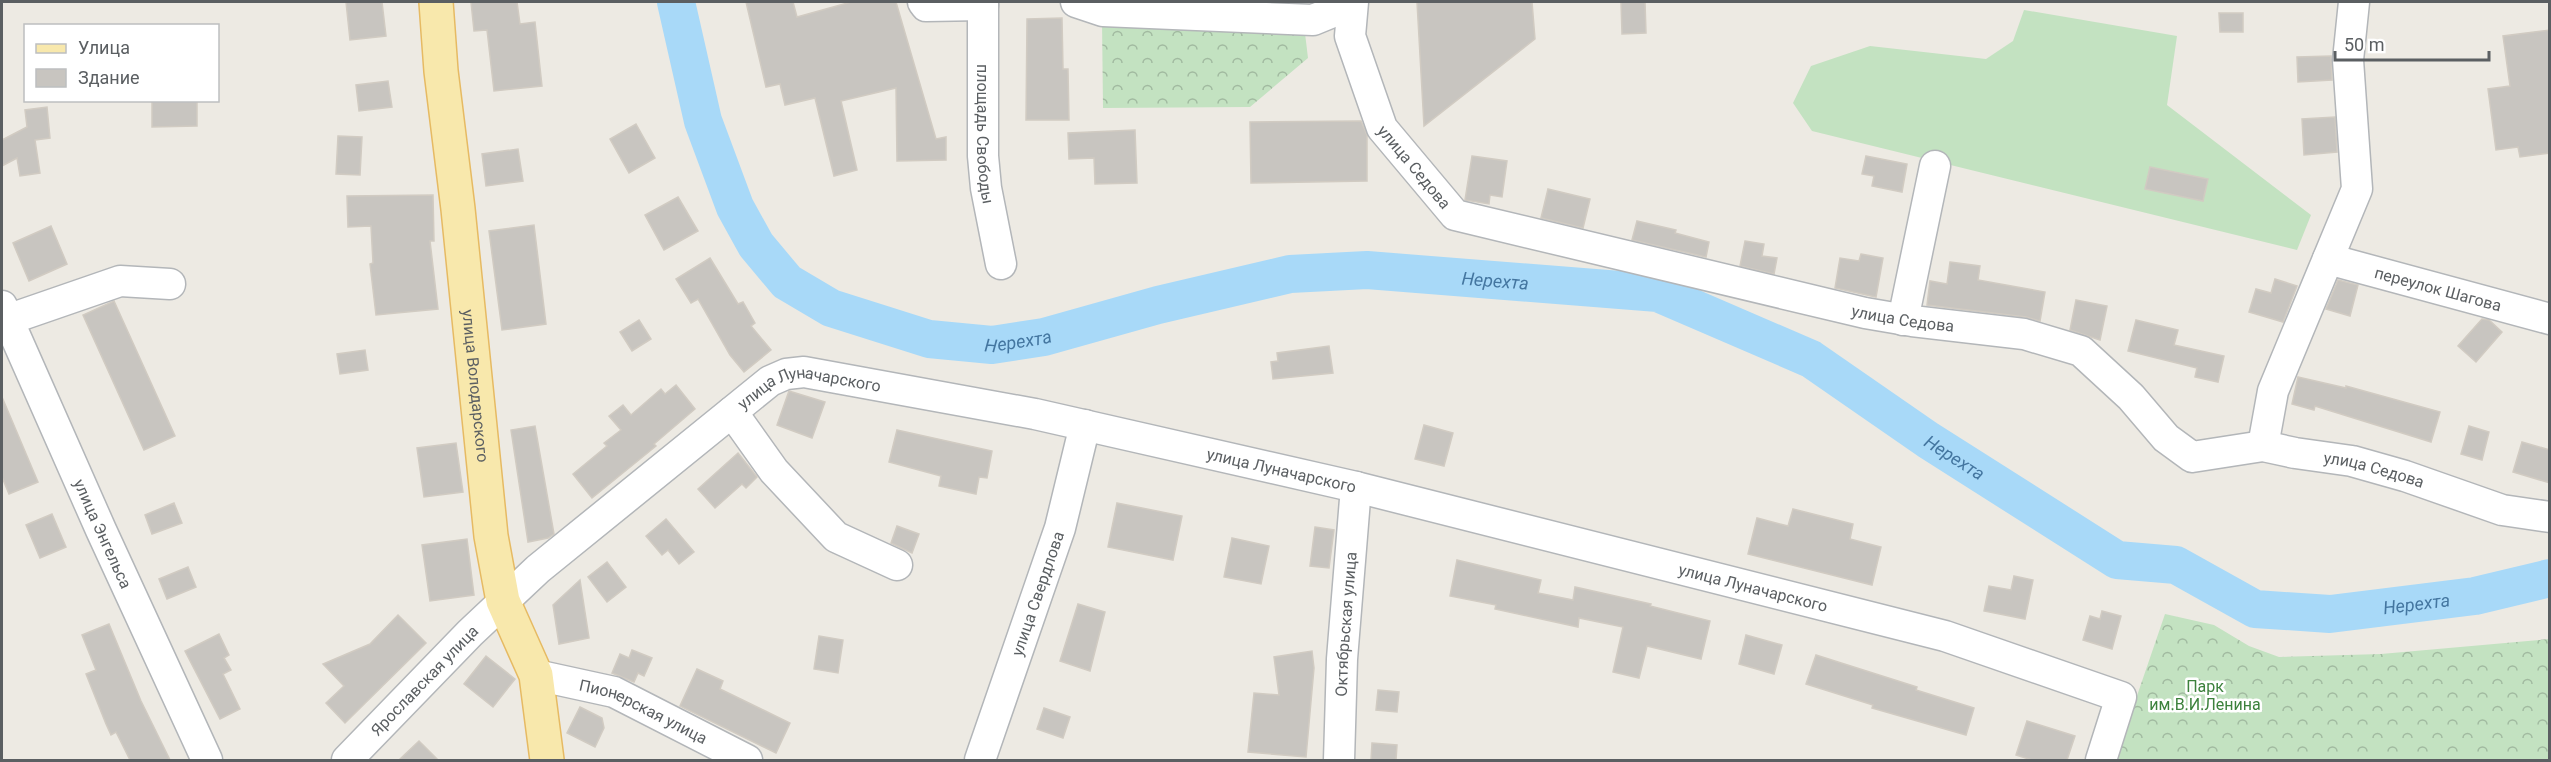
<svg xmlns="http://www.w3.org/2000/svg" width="2551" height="762" font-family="Roboto,sans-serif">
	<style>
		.forest { fill: url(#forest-crowns) }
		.pitch { fill: #c3e2c1 }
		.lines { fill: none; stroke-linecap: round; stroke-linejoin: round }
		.river { stroke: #a8d9f8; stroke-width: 38 }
		.building { fill: #c8c5c0; stroke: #d1cbc2; stroke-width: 1.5 }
		.minor-casing { stroke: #b3b6b9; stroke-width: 33 }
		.major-casing { stroke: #e6ba63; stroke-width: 36 }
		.minor { stroke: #fff; stroke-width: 30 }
		.major { stroke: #f8e8ac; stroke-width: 33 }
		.labels { text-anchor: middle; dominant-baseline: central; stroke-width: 5; stroke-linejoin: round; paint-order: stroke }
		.street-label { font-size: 16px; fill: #5b5f62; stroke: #fff }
		.park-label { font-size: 16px; fill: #3c813c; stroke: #fff }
		.water-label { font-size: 18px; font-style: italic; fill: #4476a0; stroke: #fff }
	</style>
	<defs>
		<pattern id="forest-crowns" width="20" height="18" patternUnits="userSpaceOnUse" patternTransform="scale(1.5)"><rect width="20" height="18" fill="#c3e2c1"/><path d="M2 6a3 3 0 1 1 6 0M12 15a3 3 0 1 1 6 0" fill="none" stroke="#a1baa0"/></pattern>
	</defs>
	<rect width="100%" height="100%" fill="#edeae3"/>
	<g class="forest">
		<polygon points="1102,20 1304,25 1308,58 1250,107 1103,108"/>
		<polygon points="2165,614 2214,625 2249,646 2279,657 2381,654 2549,639 2549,760 2115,760"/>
	</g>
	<polygon class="pitch" points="2024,10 2177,36 2167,105 2311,215 2297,250 1812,131 1793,103 1811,66 1870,46 1986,59 2013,41"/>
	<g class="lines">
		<path class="river" id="s1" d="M676,2l27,119 32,86 21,38 31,37 44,26 98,31 63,6 52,-8 114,-32 132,-31 77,-4 291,23 153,66 117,81 189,120 59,5 79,44 75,5 145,-18 75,-18"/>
	</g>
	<g class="building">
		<polygon points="346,2 382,2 386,36 350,40"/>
		<polygon points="471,2 517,2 520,24 535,22 542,86 494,91 487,30 474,31"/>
		<polygon points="746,2 793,2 797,17 851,2 896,2 936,139 946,137 946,160 897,161 896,88 841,101 857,170 834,176 815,98 785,105 780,84 766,87"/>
		<polygon points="1417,2 1532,2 1535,39 1424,126"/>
		<polygon points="1621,2 1645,2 1646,33 1622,34"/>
		<polygon points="2219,13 2243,13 2243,32 2220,32"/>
		<polygon points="1062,18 1063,69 1068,69 1069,120 1026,120 1027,19"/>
		<polygon points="2550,30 2550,153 2520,157 2518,147 2496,150 2488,89 2510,86 2503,36"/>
		<polygon points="2331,56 2332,80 2298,82 2297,57"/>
		<polygon points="388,81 392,107 359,111 356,85"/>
		<polygon points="152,100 197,100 197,126 152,127"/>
		<polygon points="47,107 50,138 35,140 40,173 20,176 17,158 2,166 2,140 27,127 25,110"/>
		<polygon points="2335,117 2337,152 2304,155 2302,119"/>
		<polygon points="1361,121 1367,135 1367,181 1251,183 1250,122"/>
		<polygon points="636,124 655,158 629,173 610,139"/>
		<polygon points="1135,130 1137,183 1095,184 1094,158 1069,159 1068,133"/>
		<polygon points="338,136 362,137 360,175 336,174"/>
		<polygon points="518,149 523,181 486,186 482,154"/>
		<polygon points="1472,156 1507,161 1502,197 1490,195 1489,204 1465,200"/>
		<polygon points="1866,156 1907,164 1902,192 1872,186 1874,176 1862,174"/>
		<polygon points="2150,167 2208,179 2203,201 2145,189"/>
		<polygon points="1548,189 1590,199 1583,228 1541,218"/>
		<polygon points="433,195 434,241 430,241 438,309 376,315 370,264 373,263 371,226 348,227 347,196"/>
		<polygon points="678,197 698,231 664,250 645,215"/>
		<polygon points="1637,221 1676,230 1675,233 1709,242 1706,257 1632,240"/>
		<polygon points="534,225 546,324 502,330 489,231"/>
		<polygon points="51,226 67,264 29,281 13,243"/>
		<polygon points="1745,241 1764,244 1762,256 1777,258 1774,274 1740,266"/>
		<polygon points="1861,254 1883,258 1876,297 1835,288 1840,258 1859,261"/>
		<polygon points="710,258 738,304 743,302 755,323 751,326 771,350 744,372 730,355 698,299 691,303 676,279"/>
		<polygon points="1950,262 1980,266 1978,280 2045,292 2040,321 2026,317 1927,305 1930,281 1947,284"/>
		<polygon points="2275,279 2297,286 2283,322 2249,312 2256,289 2271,293"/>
		<polygon points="2338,280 2358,285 2350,316 2326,309"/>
		<polygon points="2076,300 2107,306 2100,340 2070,330"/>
		<polygon points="114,301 175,436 144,450 83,315"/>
		<polygon points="2482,319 2489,320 2502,332 2476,362 2458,346"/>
		<polygon points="639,320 651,339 632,351 620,332"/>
		<polygon points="2136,320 2178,330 2174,345 2224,356 2218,382 2195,377 2197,368 2128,351"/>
		<polygon points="1329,346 1333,373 1273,379 1271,362 1278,361 1277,353"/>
		<polygon points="365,350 368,370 340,374 337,354"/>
		<polygon points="2298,377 2346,388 2346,386 2440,412 2431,442 2315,406 2314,410 2292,404"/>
		<polygon points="676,385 695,409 654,444 656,446 592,498 573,474 607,446 604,443 621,430 609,416 623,405 631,415 661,389 665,394"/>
		<polygon points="789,391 825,402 812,438 777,425"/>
		<polygon points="2,397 38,482 9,494 2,477"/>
		<polygon points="1424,425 1453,433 1444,466 1415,459"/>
		<polygon points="535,426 554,534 548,538 528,542 511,430"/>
		<polygon points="2469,426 2489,432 2482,460 2461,454"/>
		<polygon points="897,430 992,451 987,478 979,477 976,494 939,486 941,476 889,462"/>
		<polygon points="2522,442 2550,450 2550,483 2513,472"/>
		<polygon points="456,443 463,492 424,497 417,448"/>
		<polygon points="738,453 757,477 746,488 742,484 715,508 698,489"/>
		<polygon points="174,503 182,523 152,534 145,515"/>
		<polygon points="1117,503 1182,516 1173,560 1108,547"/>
		<polygon points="1793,509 1853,524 1850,539 1881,547 1872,585 1748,554 1757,518 1788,526"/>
		<polygon points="52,514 66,547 40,558 26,525"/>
		<polygon points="666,519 694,552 679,564 668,550 662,555 646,536"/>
		<polygon points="897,526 919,534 912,553 891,543"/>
		<polygon points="1315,527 1334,530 1329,568 1310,566"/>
		<polygon points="1232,538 1269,546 1261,584 1224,577"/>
		<polygon points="467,539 474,595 430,601 422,545"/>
		<polygon points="1457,560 1541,580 1538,593 1573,600 1575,587 1651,604 1650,606 1710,621 1701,659 1647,646 1639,678 1613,672 1623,627 1579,618 1578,627 1495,609 1496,605 1450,596"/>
		<polygon points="607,562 626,587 607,602 588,577"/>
		<polygon points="188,567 196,587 167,599 159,579"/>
		<polygon points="2014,576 2033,580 2025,619 1984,611 1989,586 2011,590"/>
		<polygon points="580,580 589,638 559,644 553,605"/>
		<polygon points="1078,604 1105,612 1090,671 1060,661"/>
		<polygon points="2102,611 2121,616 2112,649 2083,640 2090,616 2100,619"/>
		<polygon points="398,615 426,643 345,723 326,703 344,686 323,664 370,644"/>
		<polygon points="109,624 141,701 170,760 130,760 116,732 111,735 106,724 86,674 96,670 82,635"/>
		<polygon points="219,634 229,655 224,658 231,670 223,674 240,709 220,719 185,651"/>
		<polygon points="1746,635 1782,645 1774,674 1739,664"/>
		<polygon points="819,636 843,640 838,673 814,669"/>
		<polygon points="632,650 652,658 644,676 638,673 634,682 612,673 620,654 629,658"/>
		<polygon points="1312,651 1314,668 1306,757 1248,752 1254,693 1279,695 1274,657"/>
		<polygon points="1816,655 1917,687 1916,690 1974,708 1966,735 1872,708 1873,705 1806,684"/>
		<polygon points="486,656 515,679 493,707 464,684"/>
		<polygon points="697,669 723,681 720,689 790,723 776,753 680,706"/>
		<polygon points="1378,690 1399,692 1397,712 1376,710"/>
		<polygon points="580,707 602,718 604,728 595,747 567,733"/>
		<polygon points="1044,708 1070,717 1063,738 1037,729"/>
		<polygon points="2027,721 2075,736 2067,760 2032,760 2016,755"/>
		<polygon points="419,741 438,760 399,760"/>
		<polygon points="1372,743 1397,745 1396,760 1371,760"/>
	</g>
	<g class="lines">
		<defs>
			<g id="minor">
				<polyline points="923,2 926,6 983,5"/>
				<path id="s2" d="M983,2v154l3,32 15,76"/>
				<polyline points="1076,2 1103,11 1313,20 1352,4"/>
				<path id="s3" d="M1353,2l-3,34 32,92 73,87 410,98 47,8 112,13 57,17 50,46 35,41 26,19 71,-11 32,7 57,8 53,15 97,34 48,7"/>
				<path id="s4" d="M2328,259l222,60"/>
				<path id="s5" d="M2,306l99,224 106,230"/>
				<polyline points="7,320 120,281 170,284"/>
				<polyline points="1903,320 1935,166"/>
				<polyline points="732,412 774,471 836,537 897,565"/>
				<polyline points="2263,446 2273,391 2357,189 2348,60 2354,2"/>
				<path id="s6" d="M536,675l78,17 133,68"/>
				<path id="s7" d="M347,760l123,-127 68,-64 232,-188 16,-7 18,-2 231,42 321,73 589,149 176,61 -20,63"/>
				<path id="s8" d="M980,760l80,-232 25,-103"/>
				<path id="s9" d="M1339,760l3,-101 14,-172"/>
			</g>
			<g id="major">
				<path id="s10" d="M436,2l5,69 17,138 33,327 12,65 33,74 11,85"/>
			</g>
		</defs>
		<use href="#minor" class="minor-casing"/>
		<use href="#major" class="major-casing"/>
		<use href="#minor" class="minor"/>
		<use href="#major" class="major"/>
	</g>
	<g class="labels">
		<g class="street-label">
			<text stroke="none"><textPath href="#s2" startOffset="132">площадь Свободы</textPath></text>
			<text stroke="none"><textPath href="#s3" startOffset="182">улица Седова</textPath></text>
			<text stroke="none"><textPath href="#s4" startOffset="114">переулок Шагова</textPath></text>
			<text stroke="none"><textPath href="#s3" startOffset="705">улица Седова</textPath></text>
			<text stroke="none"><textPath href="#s10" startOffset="386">улица Володарского</textPath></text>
			<text stroke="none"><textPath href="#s7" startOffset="606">улица Луначарского</textPath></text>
			<text stroke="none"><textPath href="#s7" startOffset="1092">улица Луначарского</textPath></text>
			<text stroke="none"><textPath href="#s3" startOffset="1226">улица Седова</textPath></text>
			<text stroke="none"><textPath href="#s5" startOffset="249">улица Энгельса</textPath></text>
			<text stroke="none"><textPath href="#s7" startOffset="1578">улица Луначарского</textPath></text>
			<text stroke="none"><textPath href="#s8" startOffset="176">улица Свердлова</textPath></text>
			<text stroke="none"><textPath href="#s9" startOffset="136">Октябрьская улица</textPath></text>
			<text stroke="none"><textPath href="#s7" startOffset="111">Ярославская улица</textPath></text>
			<text stroke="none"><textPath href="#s6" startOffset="114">Пионерская улица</textPath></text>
		</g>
		<g class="park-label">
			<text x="2205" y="686">Парк<tspan x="2205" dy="18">им.В.И.Ленина</tspan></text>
		</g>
		<g class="water-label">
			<text stroke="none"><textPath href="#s1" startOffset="1035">Нерехта</textPath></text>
			<text stroke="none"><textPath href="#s1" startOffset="549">Нерехта</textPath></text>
			<text stroke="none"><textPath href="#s1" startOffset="1539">Нерехта</textPath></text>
			<text stroke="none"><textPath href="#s1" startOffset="2043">Нерехта</textPath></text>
		</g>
	</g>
	<rect width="2551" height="762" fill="none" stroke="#5b5f62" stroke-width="6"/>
	<rect x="24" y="24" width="195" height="78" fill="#ffffff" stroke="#bdbfc0" stroke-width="1.5"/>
	<rect x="36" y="44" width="30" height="9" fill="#f8e8ac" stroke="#bdbfc0" stroke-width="1.5"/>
	<text x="78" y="54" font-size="18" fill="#5b5f62">Улица</text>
	<rect x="36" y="69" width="30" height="18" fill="#c8c5c0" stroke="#bdbfc0" stroke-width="1.5"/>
	<text x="78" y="84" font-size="18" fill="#5b5f62">Здание</text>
	<path d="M2335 51v9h154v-9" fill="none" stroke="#5b5f62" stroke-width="3"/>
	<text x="2344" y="51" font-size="18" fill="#5b5f62" stroke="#ffffff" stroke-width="4.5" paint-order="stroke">50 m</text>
</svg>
